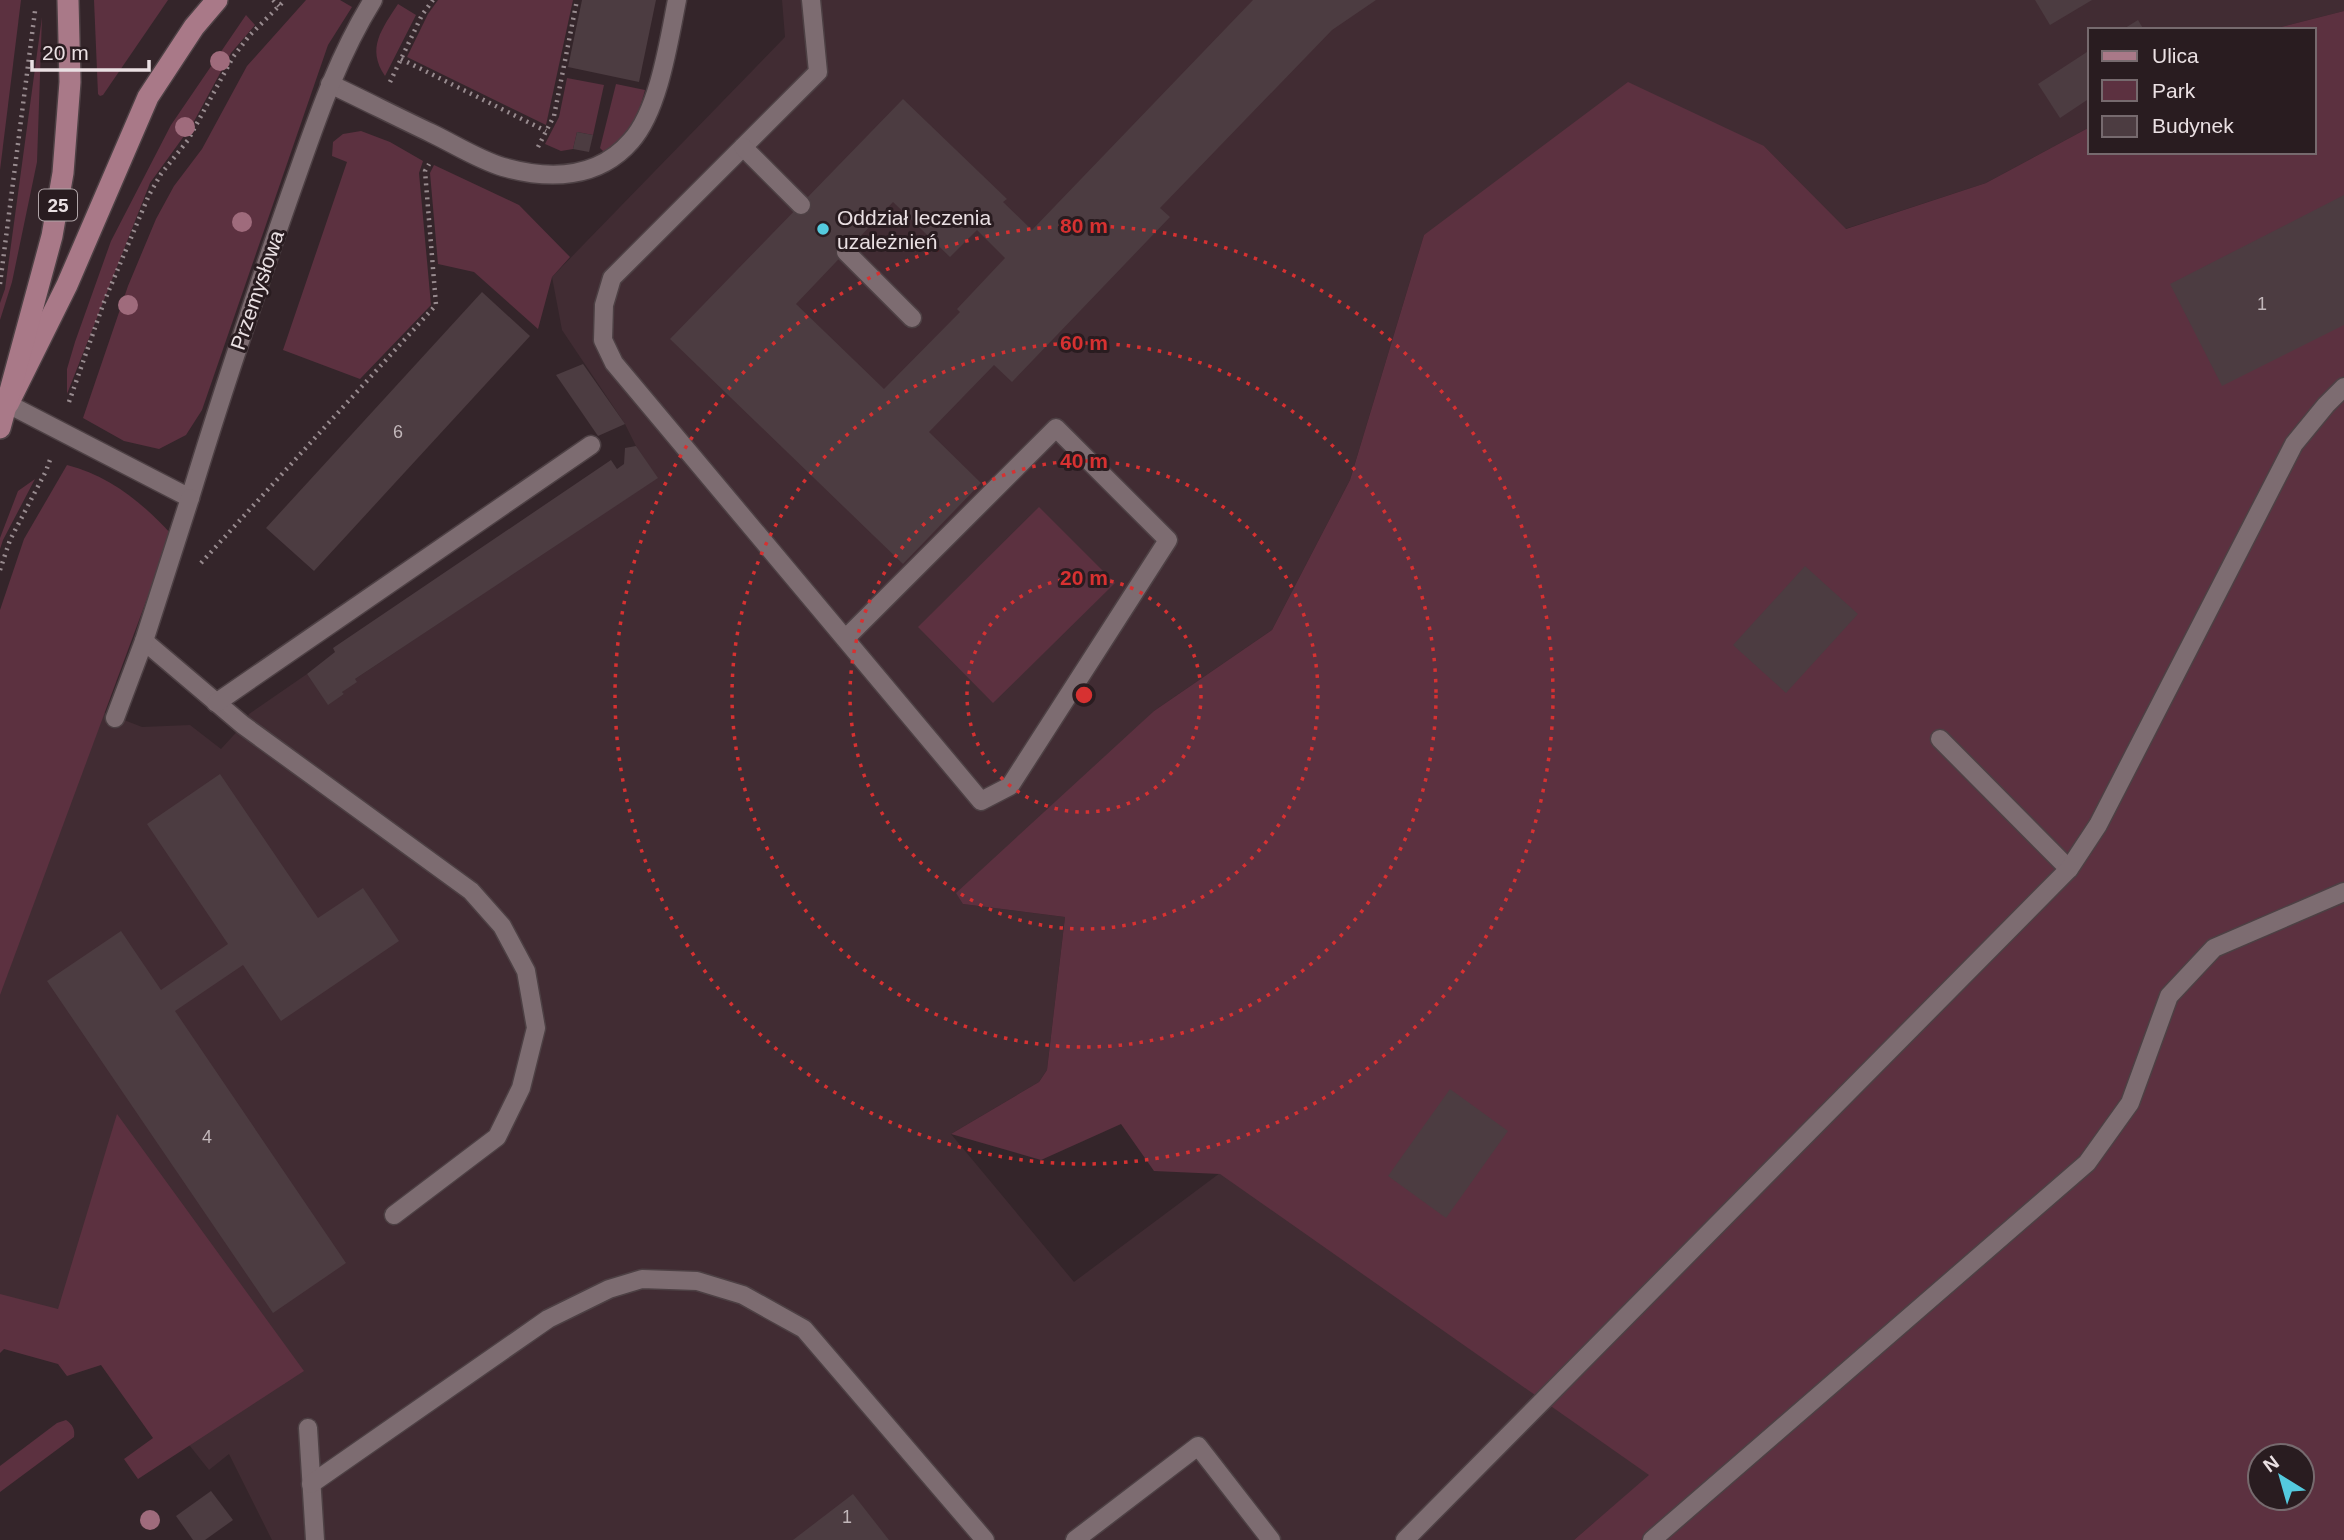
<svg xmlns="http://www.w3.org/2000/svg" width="2344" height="1540" font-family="Arial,sans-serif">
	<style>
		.built { fill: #412c33 }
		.green { fill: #5c3140; fill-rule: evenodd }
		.building { fill: #4c3c41; fill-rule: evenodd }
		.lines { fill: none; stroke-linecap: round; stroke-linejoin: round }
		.service-casing { stroke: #4d4044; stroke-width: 21 }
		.primary-casing { stroke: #4d4044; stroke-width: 24 }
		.path { stroke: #988b8f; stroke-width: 4.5; stroke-dasharray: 2 5; stroke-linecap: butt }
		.service { stroke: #7d6c71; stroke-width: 18 }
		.primary { stroke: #a97988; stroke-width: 21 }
		.tree { fill: #9f6b7c }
		.ring { fill: none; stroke: #d73131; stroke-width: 3.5; stroke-dasharray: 3.5 7 }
		.poi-dot { fill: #54cade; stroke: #291c20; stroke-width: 2.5 }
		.labels { text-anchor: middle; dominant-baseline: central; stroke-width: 6; stroke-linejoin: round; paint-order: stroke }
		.number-label { font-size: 18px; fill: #c2b7ba }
		.shield { fill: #291c20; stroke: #b0a5a8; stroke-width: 2 }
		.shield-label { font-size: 19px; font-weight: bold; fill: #eae0e3 }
		.poi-label { font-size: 21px; fill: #eae0e3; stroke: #291c20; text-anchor: start }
		.street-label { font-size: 21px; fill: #eae0e3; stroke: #291c20 }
		.centre { fill: #d73131; stroke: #291c20; stroke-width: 3.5 }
		.ring-label { font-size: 21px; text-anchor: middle; font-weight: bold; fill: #d73131; stroke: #291c20; stroke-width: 6; stroke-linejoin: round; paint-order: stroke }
	</style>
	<rect width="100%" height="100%" fill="#34252a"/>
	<polygon class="built" points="782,0 2344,0 2344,11 2269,30 2090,30 2090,127 1986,183 1845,229 1764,146 1424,235 1350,480 1272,630 1154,711 963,904 1065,917 1047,1070 1039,1082 951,1134 1074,1282 1220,1173 1650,1475 1574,1540 272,1540 229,1454 209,1470 124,1363 0,1324 0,827 101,711 142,727 190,725 221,749 243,725 249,714 307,674 328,704 344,694 342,692 355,679 657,478 636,446 625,424 562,330 552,277 785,37"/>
	<g class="green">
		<polygon points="0,0 21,0 0,170"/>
		<polygon points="94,0 168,0 103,95 100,96 98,94"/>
		<polygon points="306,0 340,0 352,7 328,45 202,410 186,435 159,449 124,441 83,418 128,286 156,219 174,186 202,149 247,66"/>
		<polygon points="438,0 573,0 546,125 407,57 428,14"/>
		<path d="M398,4l18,11 -31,61c-19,-28 -3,-47 13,-72z"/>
		<path d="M2344,11v1529h-770l75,-65 -429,-301 -66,-3 -33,-47 -80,36 -90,-26 88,-52 8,-12 18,-153 -102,-13 -7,-11 198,-182 118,-81 78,-150 74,-245 204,-153 136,64 82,83 140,-46 104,-56v25h224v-122h-45zM2260,1456h42v42h-42z"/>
		<polygon points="246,15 255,25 231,53 192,125 150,183 67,394 67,369 75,342 111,241 171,125"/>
		<polygon points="42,17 37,162 12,282 0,320 0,303 5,289"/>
		<polygon points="567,78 604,85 593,135 577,132 573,149 561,151 545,144 559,117"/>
		<path d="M616,84l29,6c-8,31 -16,43 -41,62l-4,-4z"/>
		<polygon points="361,131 390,142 423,161 419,173 431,305 360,379 283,350 347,162 332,156 333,142 343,134"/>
		<polygon points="434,165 519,205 570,257 552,277 538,329 474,272 438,264 430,173"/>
		<path d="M67,465c41,10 76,38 104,69l-171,461v-385l24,-71z"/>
		<polygon points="35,479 3,540 0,549 0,538 18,491"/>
		<polygon points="1039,507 1115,583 993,703 918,627"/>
		<polygon points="117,1114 304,1371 138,1479 124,1459 153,1438 101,1365 67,1376 58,1364 4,1349 0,1353 0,1294 58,1309"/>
		<path d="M66,1420c7,5 9,9 8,17l-74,55v-26l57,-43z"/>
	</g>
	<g class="building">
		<polygon points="582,0 656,0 639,82 568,67"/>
		<path d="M1253,0h123l-44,30 -172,178 10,9 -158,165 -18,-17 -65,67 52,51 -78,81 -233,-225 233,-240 104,100 -4,3 29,28zM893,202l57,55 27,-27 28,28 -48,51 3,3 -76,77 -88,-85z"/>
		<polygon points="2035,0 2092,0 2050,25"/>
		<polygon points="2138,20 2144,30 2122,30"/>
		<polygon points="2090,50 2090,98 2060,118 2038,84"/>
		<polygon points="577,132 593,135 589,152 573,149"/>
		<polygon points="2344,195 2344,325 2222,386 2170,284"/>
		<polygon points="482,292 530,336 314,571 266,528"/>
		<polygon points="583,364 625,424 598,436 556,375"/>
		<polygon points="636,446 658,478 355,679 357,682 342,692 344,694 328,705 307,674 335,652 333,648 611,460 617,469 624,464 625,448"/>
		<polygon points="1805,566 1858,614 1786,693 1733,645"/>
		<polygon points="220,774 318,918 363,888 399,941 281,1021 243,965 175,1011 346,1263 273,1313 47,981 121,931 161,990 228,944 147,824"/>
		<polygon points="1450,1089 1508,1131 1446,1218 1388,1176"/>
		<polygon points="211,1491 233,1520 205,1540 193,1540 176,1516"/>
		<polygon points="853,1494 889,1540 793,1540"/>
	</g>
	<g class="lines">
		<defs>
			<g id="service">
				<polyline points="811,0 818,72 612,278 604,305 603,340 614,363 981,801 1010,786 1168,540 1056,428 845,639"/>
				<path d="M330,84c34,16 67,33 101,49 23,11 48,27 72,34 46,13 95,12 128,-26 28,-31 38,-101 46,-141"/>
				<polyline points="743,147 801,205"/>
				<polyline points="846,252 912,318"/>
				<path d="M8,404l182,94c31,-102 65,-203 100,-303 24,-67 45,-134 83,-195"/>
				<polyline points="144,641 243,725 471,891 502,926 526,971 536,1028 521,1088 497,1137 394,1215"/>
				<polyline points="216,703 591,445"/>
				<polyline points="115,718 144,641 190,498"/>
				<polyline points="1940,739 2069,869"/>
				<polyline points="308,1428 315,1540"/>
				<polyline points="311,1484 548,1319 609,1289 642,1279 697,1281 743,1295 804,1329 985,1540"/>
				<polyline points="1075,1540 1198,1446 1271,1540"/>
				<polyline points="1405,1540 2069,869 2098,825 2294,444 2326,405 2344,387"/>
				<polyline points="1652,1540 2087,1163 2130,1103 2169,996 2214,948 2344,892"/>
			</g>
			<g id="primary">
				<polyline points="8,404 67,285 148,97 194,27 217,0"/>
				<polyline points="0,428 52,236 63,173 70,82 68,0"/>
			</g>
		</defs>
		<use href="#service" class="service-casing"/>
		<use href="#primary" class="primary-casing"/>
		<g class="path">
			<polyline points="273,0 279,6"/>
			<polyline points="401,59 546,131"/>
			<polyline points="390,82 422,15 433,0"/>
			<polyline points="538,147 554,116 577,0"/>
			<polyline points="0,284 35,11"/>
			<polyline points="69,402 104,302 149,195 161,174 188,140 233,57 249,36 285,0"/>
			<polyline points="201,563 436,305 425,171 429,164"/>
			<polyline points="0,570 10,540 46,471 51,457"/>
		</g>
		<use href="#service" class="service"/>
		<use href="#primary" class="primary"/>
	</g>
	<g class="tree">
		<circle cx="220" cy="61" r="10"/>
		<circle cx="185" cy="127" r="10"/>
		<circle cx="242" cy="222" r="10"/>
		<circle cx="128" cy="305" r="10"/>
		<circle cx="150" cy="1520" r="10"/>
	</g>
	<g class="ring">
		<circle cx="1084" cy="695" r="117"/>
		<circle cx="1084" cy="695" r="234"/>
		<circle cx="1084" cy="695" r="352"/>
		<circle cx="1084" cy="695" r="469"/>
	</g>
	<circle class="poi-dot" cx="823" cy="229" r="7"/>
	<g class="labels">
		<g class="number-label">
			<text x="2262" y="304">1</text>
			<text x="398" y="432">6</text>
			<text x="207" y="1137">4</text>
			<text x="847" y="1517">1</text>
		</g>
		<rect class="shield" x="39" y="189.5" width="38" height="31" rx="5"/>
		<g class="shield-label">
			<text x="58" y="205">25</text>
		</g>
		<g class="poi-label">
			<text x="837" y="217">Oddział leczenia<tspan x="837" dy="24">uzależnień</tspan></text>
		</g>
		<g class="street-label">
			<text transform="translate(257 290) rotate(-71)">Przemysłowa</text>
		</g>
	</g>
	<circle cx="1084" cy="695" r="10" class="centre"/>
	<g class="ring-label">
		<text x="1084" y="233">80 m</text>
		<text x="1084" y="350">60 m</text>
		<text x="1084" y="468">40 m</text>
		<text x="1084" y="585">20 m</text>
	</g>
	<rect x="2088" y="28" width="228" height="126" fill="#291c20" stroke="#766a6e" stroke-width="2"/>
	<rect x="2102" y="51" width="35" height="10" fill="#a97988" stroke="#766a6e" stroke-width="2"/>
	<text x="2152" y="63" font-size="21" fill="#eae0e3">Ulica</text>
	<rect x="2102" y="80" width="35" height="21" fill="#5c3140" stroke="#766a6e" stroke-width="2"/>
	<text x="2152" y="98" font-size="21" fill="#eae0e3">Park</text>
	<rect x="2102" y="116" width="35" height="21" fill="#4c3c41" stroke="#766a6e" stroke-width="2"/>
	<text x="2152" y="133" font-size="21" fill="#eae0e3">Budynek</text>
	<g transform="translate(2281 1477) rotate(323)"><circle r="33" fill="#291c20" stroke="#766a6e" stroke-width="2"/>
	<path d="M0-5L12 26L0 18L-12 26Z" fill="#54cade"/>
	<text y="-10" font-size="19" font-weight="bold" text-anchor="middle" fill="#eae0e3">N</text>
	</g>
	<path d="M32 60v10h117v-10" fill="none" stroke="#eae0e3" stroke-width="3.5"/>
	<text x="42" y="60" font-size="21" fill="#eae0e3" stroke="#291c20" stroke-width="5" paint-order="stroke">20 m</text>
</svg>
